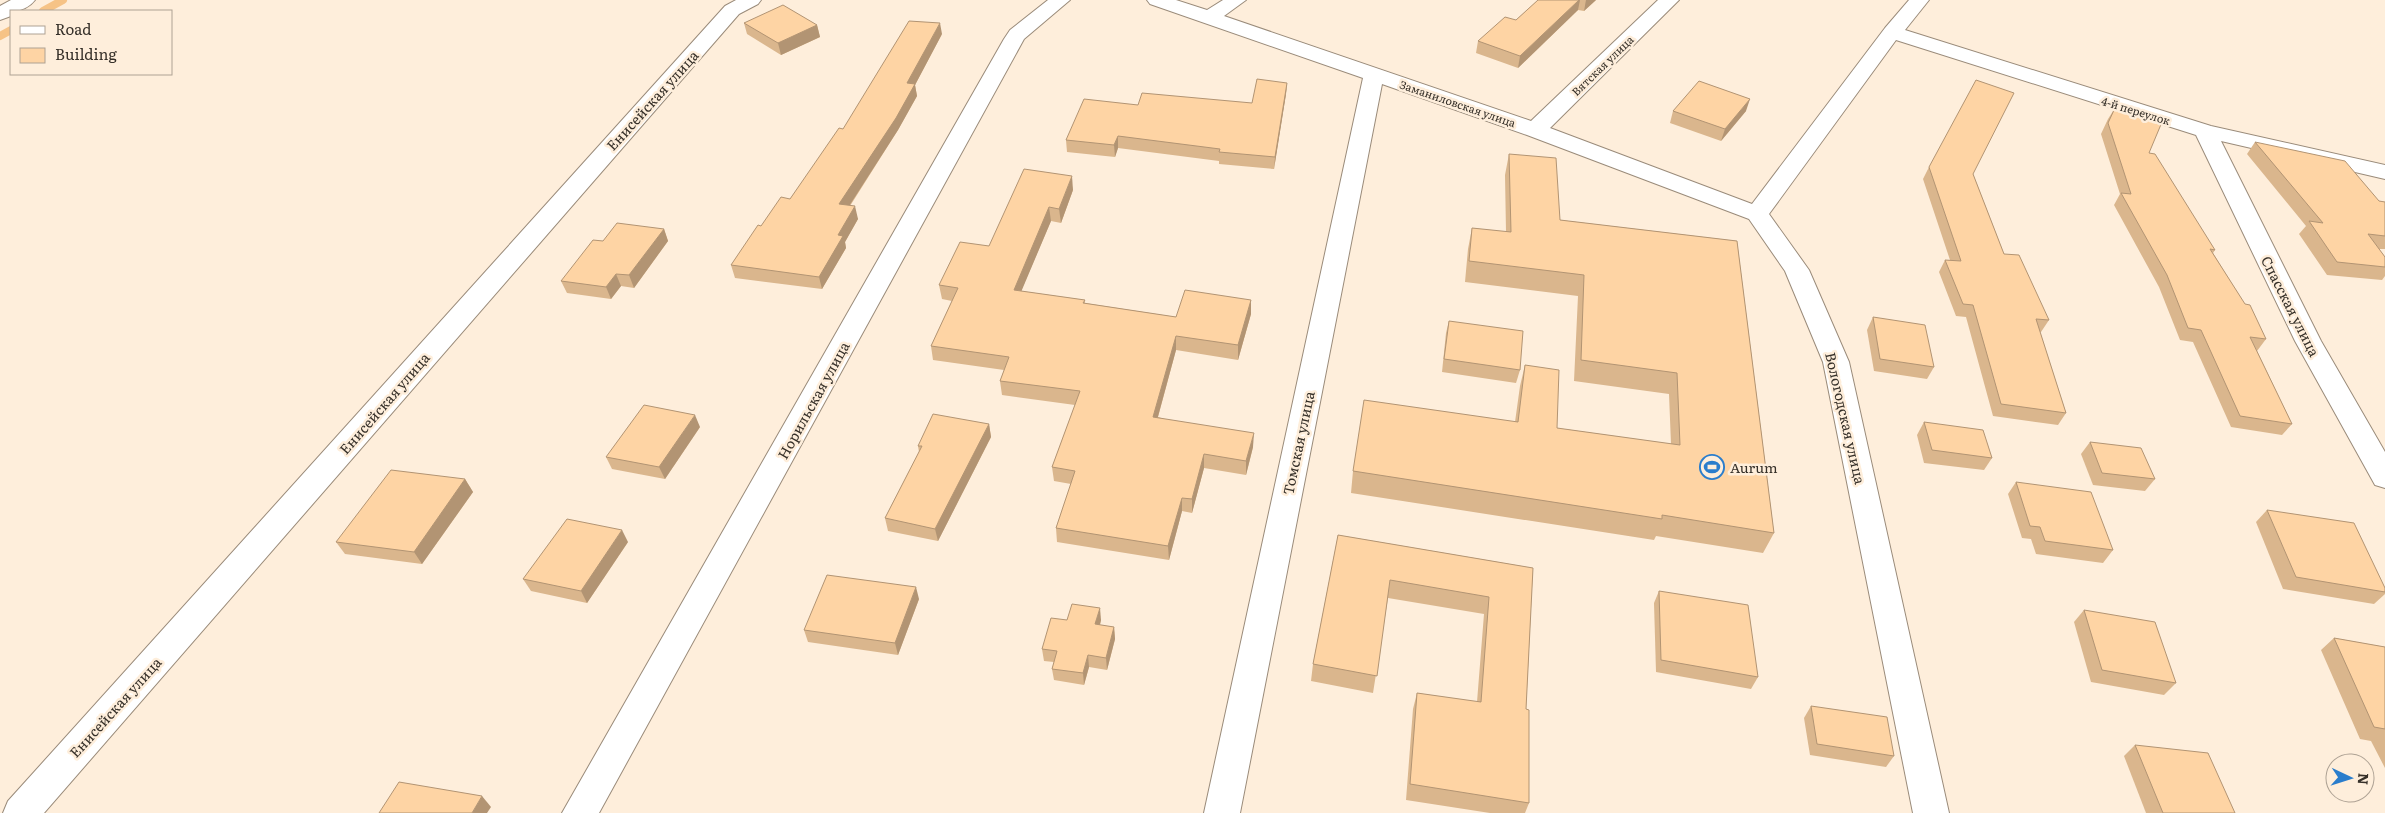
<svg xmlns="http://www.w3.org/2000/svg" width="2385" height="813" font-family="Literata,serif">
	<style>
		.lines { fill: none; stroke-linecap: round; stroke-linejoin: round }
		.stream { stroke: #f6c386; stroke-width: 8 }
		.street-casing { stroke: #9a8b7a; stroke-width: 2 }
		.secondary-casing { stroke: #9a8b7a; stroke-width: 2 }
		.street { fill: #fff; fill-rule: evenodd }
		.secondary { fill: #fff; fill-rule: evenodd }
		.wall { fill: #dab68d }
		.shaded-wall { fill: #b29473 }
		.building { fill: #fed4a4; stroke: #b29473 }
		.labels { text-anchor: middle; dominant-baseline: central; stroke-width: 5; stroke-linejoin: round; paint-order: stroke }
		.far-street-label { font-size: 11px; fill: #363029; stroke: #feeedb }
		.street-label { font-size: 14px; fill: #363029; stroke: #feeedb }
		.poi-label { font-size: 14px; fill: #363029; stroke: #feeedb; text-anchor: start }
	</style>
	<rect width="100%" height="100%" fill="#feeedb"/>
	<g class="lines">
		<g class="stream">
			<polyline points="43,11 63,0"/>
			<polyline points="0,36 11,30"/>
		</g>
		<defs>
			<g id="street">
				<polygon points="736,0 761,0 758,4 739,14 44,813 3,813 8,801 725,6"/>
				<polygon points="1048,0 1070,0 1024,39 599,813 562,813 1004,39 1010,30"/>
				<polygon points="1147,0 1176,0 1207,10 1223,0 1246,0 1224,16 1531,121 1658,0 1679,0 1550,128 1752,204 1885,28 1909,0 1929,0 1905,30 2211,126 2385,165 2385,179 2221,141 2321,341 2385,452 2385,488 2375,485 2295,341 2196,135 1896,40 1769,214 1809,270 1849,362 1949,813 1913,813 1823,362 1785,271 1749,219 1527,135 1382,84 1240,813 1204,813 1363,78 1150,4"/>
			</g>
			<path id="secondary" d="M11,0h24c-6,8 -15,11 -24,11v5l-11,4v-14z"/>
		</defs>
		<use href="#street" class="street-casing"/>
		<use href="#secondary" class="secondary-casing"/>
		<use href="#street" class="street"/>
		<use href="#secondary" class="secondary"/>
	</g>
	<g class="wall">
		<polygon points="1538,0 1596,0 1584,11 1578,10 1518,68 1476,53 1478,41 1516,20"/>
		<polygon points="744,23 817,25 820,37 781,55 747,34"/>
		<polygon points="942,34 915,85 917,96 898,130 850,206 858,219 845,242 846,248 822,289 735,278 731,265 761,226 790,199 843,129"/>
		<polygon points="1287,83 1286,94 1274,169 1219,164 1219,161 1118,148 1115,157 1067,152 1066,140 1138,105 1252,103"/>
		<polygon points="2115,108 2149,153 2215,250 2213,253 2266,339 2257,351 2292,424 2282,435 2231,427 2193,342 2180,340 2159,287 2114,205 2120,194 2101,134 2108,119"/>
		<polygon points="1673,111 1746,111 1721,141 1670,123"/>
		<polygon points="2255,142 2379,201 2385,202 2385,249 2379,249 2385,257 2385,276 2382,280 2327,275 2299,234 2306,226 2247,154"/>
		<polygon points="1509,154 1560,220 1737,241 1774,533 1763,553 1656,536 1654,540 1351,493 1353,471 1515,422 1520,386 1525,365 1557,428 1671,444 1669,394 1574,381 1578,296 1465,282 1468,249 1472,228 1506,232 1505,175"/>
		<polygon points="1929,167 1973,174 2004,254 2049,320 2041,332 2040,332 2066,413 2058,425 1993,416 1966,317 1956,316 1939,272 1945,260 1950,260 1923,179"/>
		<polygon points="1073,190 1061,223 1051,221 1021,291 1085,300 1085,303 1176,317 1251,300 1251,314 1238,360 1176,350 1158,417 1253,447 1246,475 1204,468 1192,513 1182,511 1169,560 1057,542 1056,528 1071,484 1054,481 1052,467 1075,405 1002,395 1000,381 1004,370 933,360 931,346 952,301 942,299 939,285 989,246"/>
		<polygon points="664,229 668,241 634,288 621,286 611,299 567,293 561,281 603,241"/>
		<polygon points="1873,317 1934,367 1927,379 1874,371 1867,330"/>
		<polygon points="1449,321 1520,370 1516,383 1442,372 1446,333"/>
		<polygon points="1924,422 1992,458 1984,470 1924,463 1917,435"/>
		<polygon points="989,424 991,437 938,541 888,531 885,518 919,452 918,446"/>
		<polygon points="700,427 665,479 612,469 606,457"/>
		<polygon points="2090,442 2155,479 2145,491 2093,485 2081,454"/>
		<polygon points="465,479 473,492 422,564 345,554 336,542"/>
		<polygon points="2016,482 2113,550 2103,563 2036,554 2031,539 2022,538 2008,494"/>
		<polygon points="2267,510 2385,588 2385,594 2374,604 2283,589 2256,522"/>
		<polygon points="1338,535 1533,568 1526,709 1529,803 1525,813 1490,813 1406,800 1413,709 1417,693 1477,702 1484,614 1388,598 1373,693 1311,681 1313,664"/>
		<polygon points="628,542 587,603 531,591 523,579"/>
		<polygon points="1659,591 1758,677 1751,689 1656,672 1654,603"/>
		<polygon points="919,599 898,655 808,642 804,630"/>
		<polygon points="2084,610 2176,683 2164,695 2091,682 2074,622"/>
		<polygon points="1067,620 1101,620 1100,625 1114,627 1115,639 1107,670 1089,667 1084,685 1054,680 1052,669 1054,662 1044,661 1042,649"/>
		<polygon points="2334,638 2385,647 2385,768 2371,741 2360,739 2321,650"/>
		<polygon points="1811,706 1894,756 1886,767 1810,755 1804,718"/>
		<polygon points="2135,745 2235,813 2146,813 2124,756"/>
	</g>
	<g class="shaded-wall">
		<polygon points="1579,0 1580,0 1578,10 1518,68 1520,56"/>
		<polygon points="1586,0 1596,0 1584,11"/>
		<polygon points="940,23 942,34 915,85 917,96 898,130 842,217 839,204 907,83"/>
		<polygon points="817,25 820,37 781,55 778,43"/>
		<polygon points="1287,83 1286,94 1274,169 1275,157"/>
		<polygon points="1750,99 1746,111 1721,141 1725,129"/>
		<polygon points="1118,136 1118,148 1115,157 1114,145"/>
		<polygon points="1072,176 1073,190 1061,223 1059,209"/>
		<polygon points="855,206 858,219 845,242 846,248 822,289 819,277 838,235"/>
		<polygon points="1049,207 1051,221 1016,304 1014,290"/>
		<polygon points="664,229 668,241 634,288 629,275"/>
		<polygon points="616,274 621,286 611,299 606,287"/>
		<polygon points="1251,300 1251,314 1238,360 1238,345"/>
		<polygon points="1176,336 1176,350 1154,431 1153,417"/>
		<polygon points="695,415 700,427 665,479 659,467"/>
		<polygon points="989,424 991,437 938,541 935,529"/>
		<polygon points="1254,433 1253,447 1246,475 1246,461"/>
		<polygon points="1204,454 1204,468 1192,513 1192,499"/>
		<polygon points="465,479 473,492 422,564 414,552"/>
		<polygon points="1182,498 1182,511 1169,560 1168,546"/>
		<polygon points="622,530 628,542 587,603 581,591"/>
		<polygon points="916,587 919,599 898,655 895,643"/>
		<polygon points="1100,608 1101,620 1097,636 1095,624"/>
		<polygon points="1114,627 1115,639 1107,670 1106,658"/>
		<polygon points="1088,655 1089,667 1084,685 1083,673"/>
		<polygon points="482,796 491,807 487,813 472,813"/>
	</g>
	<g class="building">
		<polygon points="1538,0 1579,0 1520,56 1478,41 1505,17 1516,20"/>
		<polygon points="783,5 817,25 778,43 744,23"/>
		<polygon points="909,21 940,23 907,83 915,84 896,118 839,204 855,206 838,235 843,236 819,277 731,265 758,225 761,226 781,197 790,199 839,128 843,129"/>
		<polygon points="1257,79 1287,83 1275,157 1219,152 1220,149 1118,136 1114,145 1066,140 1084,99 1138,105 1142,93 1252,103"/>
		<polygon points="1976,80 2014,93 1973,174 2004,254 2019,255 2049,320 2036,319 2066,413 2001,404 1973,305 1963,304 1945,260 1961,261 1929,167"/>
		<polygon points="1699,81 1750,99 1725,129 1673,111"/>
		<polygon points="2115,108 2162,122 2149,153 2155,154 2215,250 2210,249 2245,304 2250,305 2266,339 2250,337 2292,424 2240,416 2201,330 2188,328 2167,275 2121,193 2131,194 2108,123"/>
		<polygon points="2255,142 2345,161 2379,201 2385,202 2385,236 2368,234 2385,257 2385,267 2337,262 2309,221 2323,223"/>
		<polygon points="1509,154 1556,158 1560,220 1737,241 1774,533 1662,515 1662,519 1353,471 1364,400 1518,422 1525,365 1559,370 1557,428 1680,445 1677,373 1581,360 1584,275 1469,261 1472,228 1511,232"/>
		<polygon points="1024,169 1072,176 1059,209 1049,207 1014,290 1085,300 1083,303 1176,317 1185,290 1251,300 1238,345 1176,336 1153,417 1254,433 1246,461 1204,454 1192,499 1182,498 1168,546 1056,528 1075,471 1052,467 1080,391 1000,381 1009,357 931,346 958,288 939,285 960,242 989,246"/>
		<polygon points="617,223 664,229 629,275 616,274 606,287 561,281 593,240 603,241"/>
		<polygon points="1873,317 1925,325 1934,367 1880,359"/>
		<polygon points="1449,321 1523,331 1520,370 1444,359"/>
		<polygon points="644,405 695,415 659,467 606,457"/>
		<polygon points="933,414 989,424 935,529 885,518 922,446 918,446"/>
		<polygon points="1924,422 1983,430 1992,458 1932,450"/>
		<polygon points="2090,442 2141,448 2155,479 2102,473"/>
		<polygon points="391,470 465,479 414,552 336,542"/>
		<polygon points="2016,482 2091,492 2113,550 2045,541 2040,527 2030,526"/>
		<polygon points="2267,510 2354,523 2385,588 2385,592 2296,577"/>
		<polygon points="567,519 622,530 581,591 523,579"/>
		<polygon points="1338,535 1533,568 1526,709 1529,710 1529,803 1410,784 1417,693 1481,702 1489,597 1390,580 1377,676 1313,664"/>
		<polygon points="827,575 916,587 895,643 804,630"/>
		<polygon points="1659,591 1748,605 1758,677 1661,660"/>
		<polygon points="1072,604 1100,608 1095,624 1114,627 1106,658 1088,655 1083,673 1052,669 1057,651 1042,649 1051,618 1067,620"/>
		<polygon points="2084,610 2155,622 2176,683 2102,670"/>
		<polygon points="2334,638 2385,647 2385,729 2374,727"/>
		<polygon points="1811,706 1887,717 1894,756 1817,744"/>
		<polygon points="2135,745 2208,753 2235,813 2163,813"/>
		<polygon points="399,782 482,796 472,813 379,813"/>
	</g>
	<defs>
		<symbol id="stadium-ring" viewBox="-11 -11 22 22"><circle r="9.5" fill="#feeedb" stroke="#2a7dcc" stroke-width="1.5"/><path d="M0-5a6.5 5 0 1 0 0 10a6.5 5 0 1 0 0-10ZM-3.5-1.8h7v3.6h-7Z" fill="#2a7dcc"/></symbol>
	</defs>
	<g fill-rule="evenodd">
		<use href="#stadium-ring" x="1698" y="453" width="28" height="28"/>
	</g>
	<g class="labels">
		<g class="far-street-label">
			<text transform="translate(1602 65) rotate(-44)">Вятская улица</text>
			<text transform="translate(1458 103) rotate(19)">Заманиловская улица</text>
			<text transform="translate(2136 110) rotate(17)">4-й переулок</text>
		</g>
		<g class="street-label">
			<text transform="translate(652 100) rotate(-48)">Енисейская улица</text>
			<text transform="translate(2291 306) rotate(63)">Спасская улица</text>
			<text transform="translate(813 400) rotate(-61)">Норильская улица</text>
			<text transform="translate(384 403) rotate(-49)">Енисейская улица</text>
			<text transform="translate(1846 418) rotate(77)">Вологодская улица</text>
			<text transform="translate(1298 443) rotate(-78)">Томская улица</text>
			<text transform="translate(115 707) rotate(-48)">Енисейская улица</text>
		</g>
		<g class="poi-label">
			<text x="1730" y="467">Aurum</text>
		</g>
	</g>
	<rect x="10" y="10" width="162" height="65" fill="#feeedb" stroke="#aea294"/>
	<rect x="20" y="26" width="25" height="8" fill="#ffffff" stroke="#aea294"/>
	<text x="55" y="35" font-size="15" fill="#363029">Road</text>
	<rect x="20" y="48" width="25" height="15" fill="#fed4a4" stroke="#aea294"/>
	<text x="55" y="60" font-size="15" fill="#363029">Building</text>
	<g transform="translate(2350 778) rotate(94)"><circle r="24" fill="#feeedb" stroke="#aea294"/>
	<path d="M0-4L9 19L0 12L-9 19Z" fill="#2a7dcc"/>
	<text y="-8" font-size="14" font-weight="bold" text-anchor="middle" fill="#363029">N</text>
	</g>
</svg>
